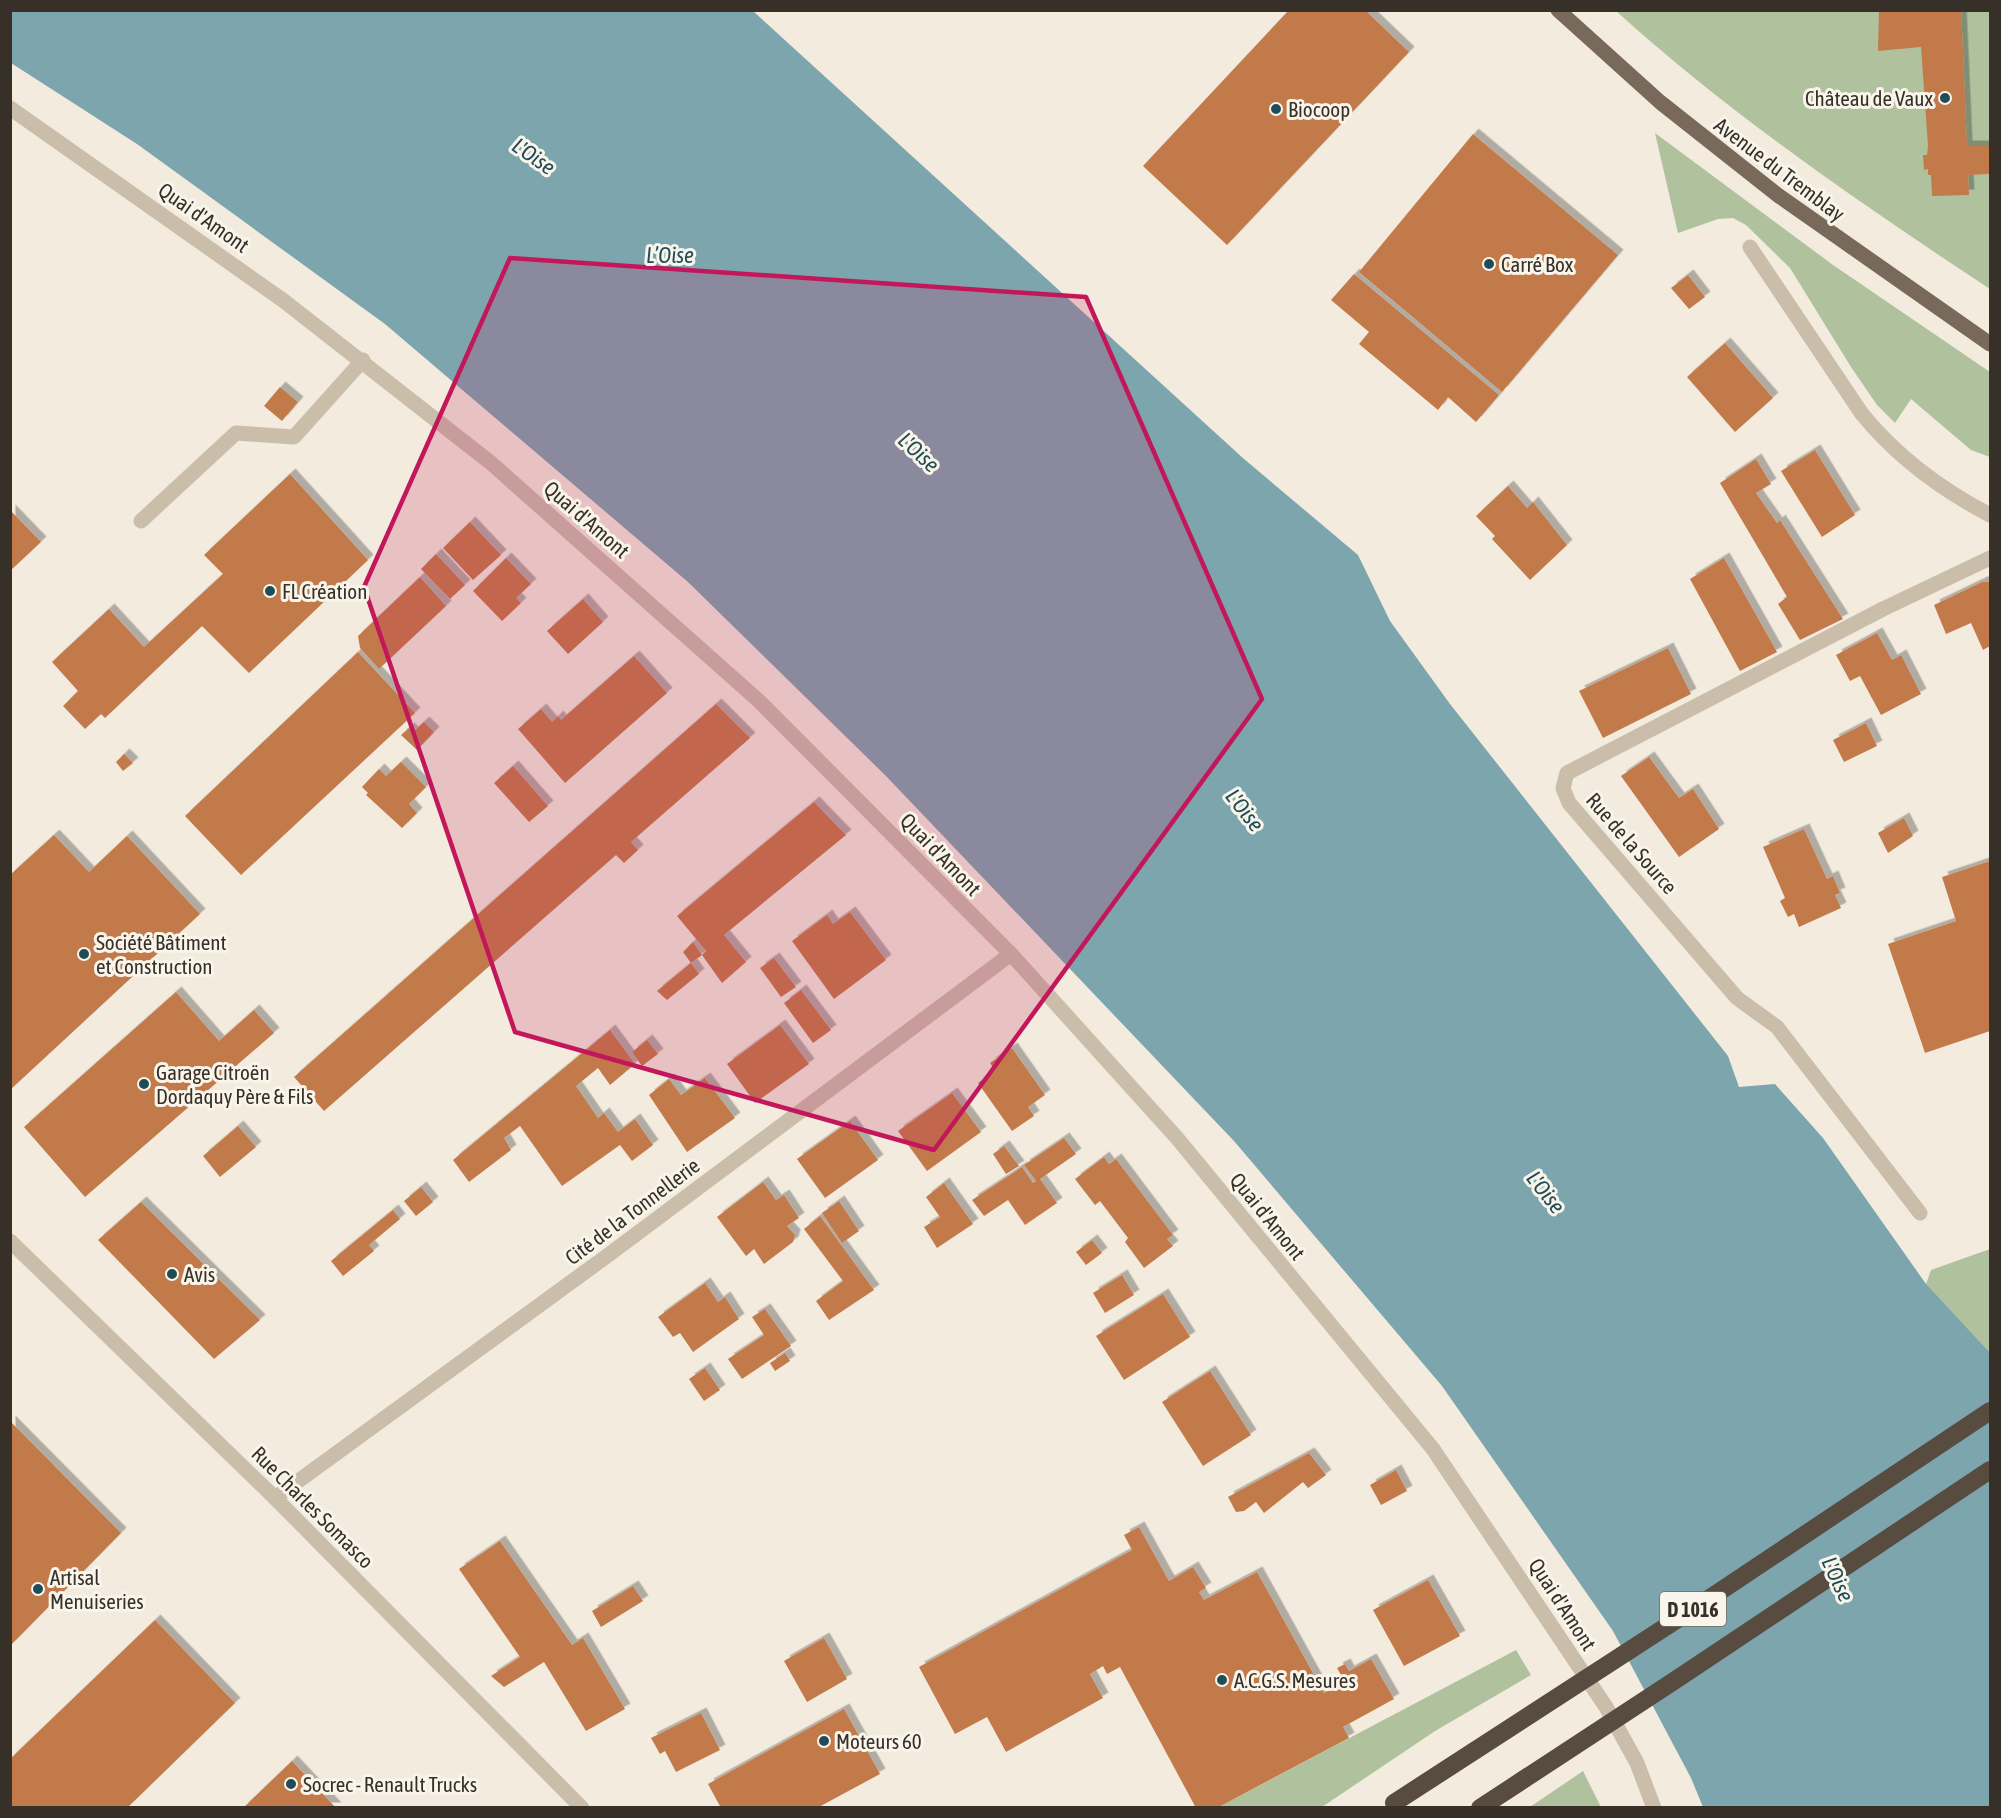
<svg xmlns="http://www.w3.org/2000/svg" width="2001" height="1818" font-family="'Asap Condensed',sans-serif">
	<style>
		.green { fill: #b0c19e }
		.water { fill: #7da5ae }
		.building { fill: #c37a4b; filter: url(#shadow) }
		.lines { fill: none; stroke-linecap: round; stroke-linejoin: round }
		.minor { stroke: #cabdaa; stroke-width: 15 }
		.major { stroke: #79695b; stroke-width: 15 }
		.highway-bridge { stroke: #584b40; stroke-width: 18 }
		.marked { fill: #c2185b; fill-opacity: 0.2; stroke: #c2185b; stroke-width: 4.5; stroke-linejoin: round }
		.poi-dot { fill: #204c58; stroke: #f9f5ea; stroke-width: 2 }
		.labels { text-anchor: middle; dominant-baseline: central; stroke-width: 6; stroke-linejoin: round; paint-order: stroke }
		.shield { fill: #f9f5ea; stroke: #716b63; stroke-width: 1.5 }
		.shield-label { font-size: 20px; font-weight: bold; fill: #373029 }
		.poi-label { font-size: 21px; fill: #373029; stroke: #f9f5ea; text-anchor: start }
		.street-label { font-size: 21px; fill: #373029; stroke: #f9f5ea }
		.water-label { font-size: 22px; font-style: italic; fill: #204c58; stroke: #f9f5ea }
	</style>
	<defs>
		<filter id="shadow"><feDropShadow dx="5.5" dy="-5.5" stdDeviation="0" flood-color="#0004"/></filter>
	</defs>
	<rect width="100%" height="100%" fill="#f2ebde"/>
	<g class="green">
		<path d="M1616,11h374v278c-129,-85 -259,-174 -374,-278z"/>
		<polygon points="1655,133 1833,265 1990,372 1990,457 1971,450 1911,399 1895,423 1877,405 1851,367 1790,268 1746,225 1733,218 1718,219 1678,233"/>
		<polygon points="1990,1249 1990,1375 1926,1284 1931,1270"/>
		<polygon points="1516,1650 1531,1675 1435,1731 1322,1807 1217,1808"/>
		<polygon points="1583,1771 1601,1807 1530,1807"/>
	</g>
	<polygon class="water" points="10,11 753,11 1244,459 1358,555 1390,621 1450,704 1728,1056 1739,1087 1775,1084 1823,1138 1926,1284 1990,1353 1990,1807 1703,1807 1691,1778 1613,1631 1442,1386 1234,1141 886,776 688,582 385,324 137,144 11,63"/>
	<g class="building">
		<polygon points="1289,10 1365,10 1409,52 1227,245 1143,166"/>
		<polygon points="1879,10 1961,10 1967,146 1990,146 1990,174 1968,175 1969,195 1932,196 1931,175 1928,175 1928,169 1924,170 1923,155 1927,155 1928,146 1921,47 1878,51"/>
		<polygon points="1473,134 1618,255 1502,392 1359,272"/>
		<polygon points="1354,274 1499,395 1476,422 1448,397 1438,410 1359,344 1369,332 1331,300"/>
		<polygon points="1688,275 1705,297 1689,309 1671,288"/>
		<polygon points="1725,343 1773,398 1735,432 1687,377"/>
		<polygon points="280,387 298,402 282,421 264,406"/>
		<polygon points="1815,450 1855,515 1822,537 1781,471"/>
		<polygon points="1756,459 1771,484 1756,493 1777,523 1780,520 1843,619 1800,640 1778,604 1787,597 1720,483"/>
		<polygon points="290,474 368,560 249,673 202,626 105,718 101,714 85,729 63,706 78,691 52,662 109,609 144,647 223,574 204,555"/>
		<polygon points="1508,486 1527,508 1533,502 1567,545 1530,580 1492,539 1495,536 1476,516"/>
		<polygon points="10,510 41,542 10,571"/>
		<polygon points="470,522 501,555 473,580 443,548"/>
		<polygon points="436,554 465,585 450,599 421,569"/>
		<polygon points="506,558 531,584 516,598 521,603 502,621 473,591"/>
		<polygon points="1724,558 1777,652 1740,671 1690,579"/>
		<polygon points="420,577 446,606 379,669 360,648 358,636"/>
		<polygon points="1982,582 1989,582 1990,586 1990,646 1983,650 1971,623 1946,634 1934,605"/>
		<polygon points="583,599 603,622 568,654 547,631"/>
		<polygon points="1877,633 1892,660 1901,655 1921,694 1881,715 1860,676 1850,681 1836,655"/>
		<polygon points="1668,648 1691,694 1603,738 1579,691"/>
		<polygon points="358,652 415,713 241,875 185,816"/>
		<polygon points="634,656 667,693 565,783 518,729 541,709 552,722 558,716 561,720"/>
		<polygon points="716,704 750,738 631,842 638,850 624,863 616,855 324,1111 294,1077"/>
		<polygon points="424,722 434,732 417,750 401,735 409,728 413,732"/>
		<polygon points="1866,723 1877,746 1844,762 1833,740"/>
		<polygon points="124,754 133,763 123,771 116,762"/>
		<polygon points="1649,757 1679,798 1693,789 1719,829 1679,857 1621,776"/>
		<polygon points="401,762 426,787 409,804 417,813 402,828 366,795 368,793 362,787 379,769 386,776"/>
		<polygon points="513,766 548,806 529,822 494,783"/>
		<polygon points="814,802 846,835 724,935 746,962 722,983 702,955 706,951 677,916"/>
		<polygon points="1904,818 1913,836 1888,853 1878,833"/>
		<polygon points="1804,829 1827,879 1833,876 1840,893 1835,895 1841,908 1799,927 1794,914 1788,917 1780,901 1785,898 1763,847"/>
		<polygon points="54,835 89,872 127,836 200,914 10,1090 10,875"/>
		<polygon points="1990,861 1990,1031 1925,1053 1888,944 1956,921 1942,877"/>
		<polygon points="850,912 886,960 834,999 792,941 827,915 833,924"/>
		<polygon points="693,942 702,955 691,963 683,952"/>
		<polygon points="774,958 796,987 781,997 760,968"/>
		<polygon points="691,963 699,974 667,1000 657,991"/>
		<polygon points="801,990 831,1030 813,1043 784,1003"/>
		<polygon points="176,992 219,1041 254,1010 274,1033 85,1197 24,1127"/>
		<polygon points="780,1025 809,1064 755,1103 727,1064"/>
		<polygon points="610,1030 635,1064 610,1085 598,1068 576,1086 598,1118 604,1113 618,1132 635,1119 653,1145 632,1161 620,1145 562,1186 520,1126 504,1138 511,1150 469,1182 453,1160"/>
		<polygon points="647,1040 658,1054 642,1066 632,1052"/>
		<polygon points="1012,1048 1045,1095 1028,1107 1034,1116 1012,1131 978,1083 995,1070 990,1063"/>
		<polygon points="705,1078 735,1118 687,1152 649,1095 669,1079 681,1095"/>
		<polygon points="952,1093 981,1132 927,1171 898,1131"/>
		<polygon points="850,1121 878,1160 825,1198 797,1159"/>
		<polygon points="238,1126 256,1147 220,1177 203,1156"/>
		<polygon points="1064,1138 1076,1154 1040,1179 1057,1203 1025,1225 1008,1200 984,1216 972,1200 1022,1167 1033,1183 1036,1181 1024,1165"/>
		<polygon points="1004,1146 1019,1166 1006,1174 993,1154"/>
		<polygon points="1104,1157 1109,1164 1116,1159 1173,1235 1167,1239 1173,1246 1144,1268 1125,1242 1128,1238 1100,1201 1095,1205 1075,1179"/>
		<polygon points="763,1182 776,1200 784,1195 799,1218 787,1226 795,1235 793,1242 764,1264 754,1249 746,1256 717,1217"/>
		<polygon points="944,1183 973,1224 937,1248 924,1227 940,1217 926,1197"/>
		<polygon points="421,1187 433,1202 416,1216 404,1201"/>
		<polygon points="839,1201 859,1231 842,1243 822,1213"/>
		<polygon points="141,1202 260,1320 214,1359 98,1240"/>
		<polygon points="393,1210 400,1219 369,1245 374,1251 343,1276 331,1261"/>
		<polygon points="820,1216 874,1290 829,1320 816,1301 843,1281 804,1229"/>
		<polygon points="1092,1240 1102,1253 1086,1265 1076,1252"/>
		<polygon points="1122,1275 1134,1295 1105,1313 1093,1293"/>
		<polygon points="705,1283 718,1302 725,1297 739,1319 693,1352 680,1333 673,1337 658,1317"/>
		<polygon points="1163,1294 1190,1337 1124,1380 1096,1336"/>
		<polygon points="765,1309 791,1346 742,1379 728,1359 764,1335 752,1317"/>
		<polygon points="785,1353 790,1361 775,1371 770,1363"/>
		<polygon points="705,1368 720,1390 704,1401 689,1379"/>
		<polygon points="1210,1371 1251,1435 1203,1466 1162,1402"/>
		<polygon points="10,1421 121,1533 10,1646"/>
		<polygon points="1309,1453 1326,1475 1308,1488 1303,1482 1264,1513 1256,1502 1244,1511 1236,1512 1228,1497"/>
		<polygon points="1396,1470 1407,1491 1381,1505 1370,1485"/>
		<polygon points="1139,1527 1169,1581 1193,1567 1206,1588 1199,1592 1204,1600 1257,1572 1324,1693 1345,1682 1337,1668 1345,1664 1349,1671 1371,1659 1394,1699 1343,1727 1349,1738 1217,1808 1196,1808 1120,1667 1107,1674 1103,1666 1090,1674 1103,1698 1006,1752 987,1717 955,1734 919,1667 1132,1550 1124,1535"/>
		<polygon points="500,1541 572,1645 583,1638 625,1709 586,1731 544,1662 504,1687 491,1676 520,1657 459,1569"/>
		<polygon points="1428,1580 1460,1636 1404,1666 1373,1610"/>
		<polygon points="633,1586 643,1601 601,1627 592,1611"/>
		<polygon points="155,1620 235,1703 127,1808 10,1808 10,1759"/>
		<polygon points="824,1638 847,1679 807,1702 784,1661"/>
		<polygon points="844,1709 880,1774 817,1808 721,1808 708,1784"/>
		<polygon points="701,1713 720,1750 676,1772 665,1751 660,1754 651,1738"/>
		<polygon points="292,1761 336,1808 243,1808"/>
	</g>
	<g class="lines">
		<g class="minor">
			<polyline points="10,108 284,301 491,463 759,701 1011,954 1177,1138 1433,1449 1606,1707 1637,1763 1654,1808"/>
			<path d="M1750,247l112,167c36,44 78,75 128,101"/>
			<polyline points="141,521 236,433 294,437 363,360"/>
			<polyline points="1920,1213 1777,1027 1737,998 1569,803 1563,788 1567,773 1883,609 1990,558"/>
			<polyline points="10,1241 275,1498 582,1808"/>
			<polyline points="275,1498 611,1253 1011,954"/>
		</g>
		<polyline class="major" points="1558,10 1660,102 1779,196 1990,344"/>
		<g class="highway-bridge">
			<polyline points="1394,1803 1701,1604 1990,1411"/>
			<polyline points="1480,1808 1677,1679 1990,1470"/>
		</g>
	</g>
	<path class="marked" d="M510,258l576,39 176,402 -328,451 -419,-118 -151,-445z"/>
	<g class="poi-dot">
		<circle cx="1945" cy="98" r="6"/>
		<circle cx="1276" cy="109" r="6"/>
		<circle cx="1489" cy="264" r="6"/>
		<circle cx="270" cy="591" r="6"/>
		<circle cx="84" cy="954" r="6"/>
		<circle cx="144" cy="1084" r="6"/>
		<circle cx="172" cy="1274" r="6"/>
		<circle cx="38" cy="1589" r="6"/>
		<circle cx="1222" cy="1680" r="6"/>
		<circle cx="824" cy="1741" r="6"/>
		<circle cx="291" cy="1784" r="6"/>
	</g>
	<g class="labels">
		<rect class="shield" x="1660" y="1592" width="66" height="34" rx="4.5"/>
		<g class="shield-label">
			<text x="1693" y="1609">D 1016</text>
		</g>
		<g class="poi-label">
			<text x="1933" y="98" text-anchor="end">Château de Vaux</text>
			<text x="1288" y="109">Biocoop</text>
			<text x="1501" y="264">Carré Box</text>
			<text x="282" y="591">FL Création</text>
			<text x="96" y="942">Société Bâtiment<tspan x="96" dy="24">et Construction</tspan></text>
			<text x="156" y="1072">Garage Citroën<tspan x="156" dy="24">Dordaquy Père &amp; Fils</tspan></text>
			<text x="184" y="1274">Avis</text>
			<text x="50" y="1577">Artisal<tspan x="50" dy="24">Menuiseries</tspan></text>
			<text x="1234" y="1680">A.C.G.S. Mesures</text>
			<text x="836" y="1741">Moteurs 60</text>
			<text x="303" y="1784">Socrec - Renault Trucks</text>
		</g>
		<g class="street-label">
			<text transform="translate(1780 169) rotate(37)">Avenue du Tremblay</text>
			<text transform="translate(204 217) rotate(35)">Quai d'Amont</text>
			<text transform="translate(587 519) rotate(41)">Quai d'Amont</text>
			<text transform="translate(1632 843) rotate(49)">Rue de la Source</text>
			<text transform="translate(941 854) rotate(46)">Quai d'Amont</text>
			<text transform="translate(632 1211) rotate(-37)">Cité de la Tonnellerie</text>
			<text transform="translate(1268 1216) rotate(51)">Quai d'Amont</text>
			<text transform="translate(313 1507) rotate(45)">Rue Charles Somasco</text>
			<text transform="translate(1563 1604) rotate(57)">Quai d'Amont</text>
		</g>
		<g class="water-label">
			<text transform="translate(534 156) rotate(35)">L'Oise</text>
			<text x="670" y="255">L’Oise</text>
			<text transform="translate(919 452) rotate(43)">L'Oise</text>
			<text transform="translate(1245 810) rotate(52)">L'Oise</text>
			<text transform="translate(1546 1192) rotate(52)">L'Oise</text>
			<text transform="translate(1838 1579) rotate(65)">L'Oise</text>
		</g>
	</g>
	<rect width="2001" height="1818" fill="none" stroke="#373029" stroke-width="24"/>
</svg>
